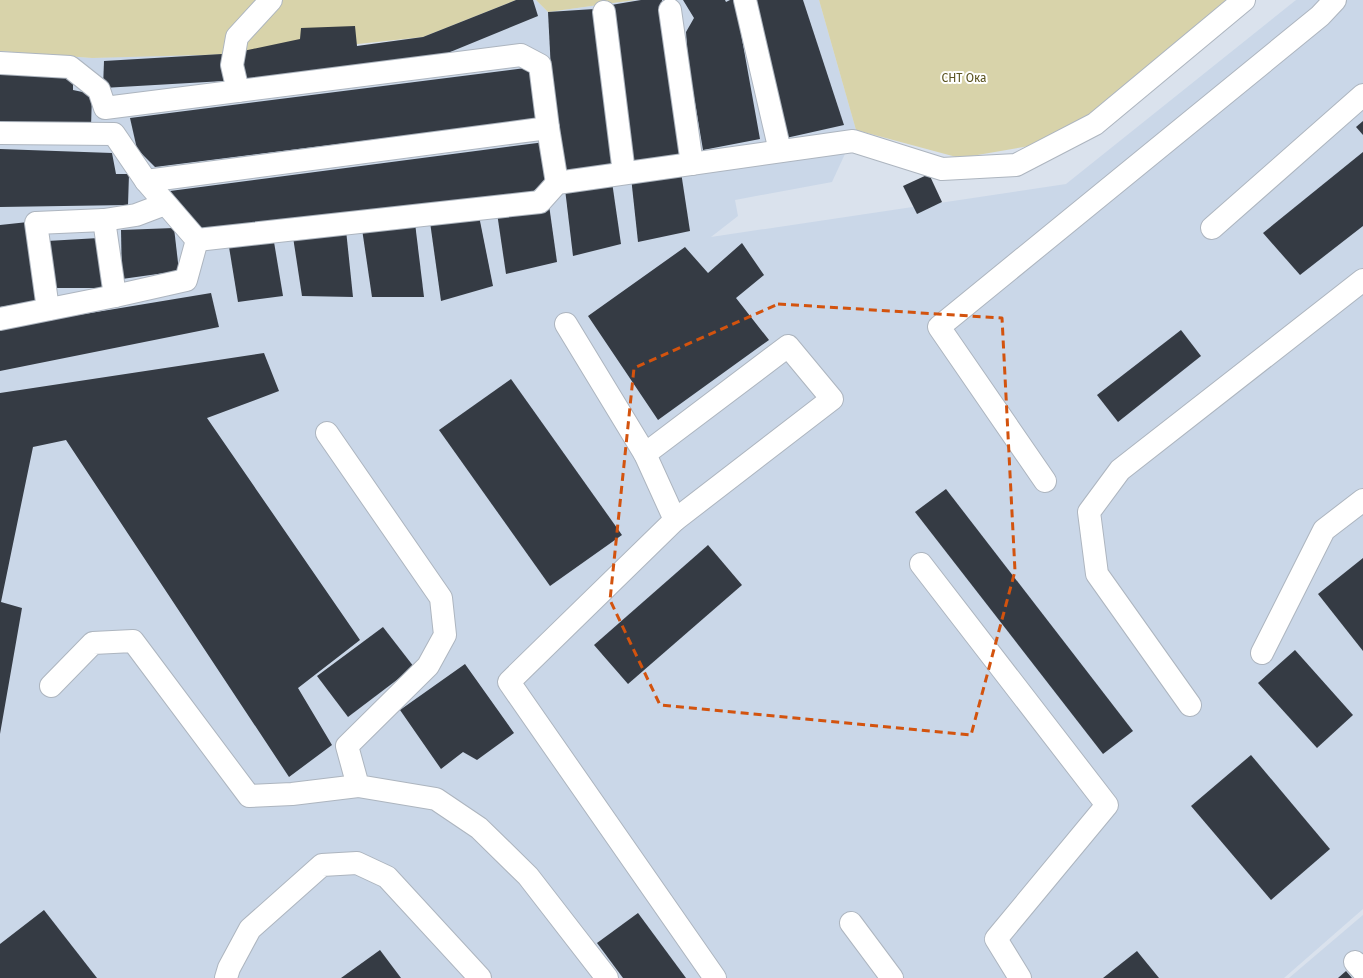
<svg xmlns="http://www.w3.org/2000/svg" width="1363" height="978" font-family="'Fira Sans',sans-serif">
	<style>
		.built { fill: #cad7e8 }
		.green { fill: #d8d3aa }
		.building { fill: #353b44 }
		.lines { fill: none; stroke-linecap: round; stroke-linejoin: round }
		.minor-casing { stroke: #adb5bf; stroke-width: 24 }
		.minor { stroke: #fff; stroke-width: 22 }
		.marked { fill: none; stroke: #d3530e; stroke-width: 3; stroke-dasharray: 8 5; stroke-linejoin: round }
		.labels { text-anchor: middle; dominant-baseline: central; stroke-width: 4; stroke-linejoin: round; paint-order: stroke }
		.park-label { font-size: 12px; fill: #5b5421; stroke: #fff }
	</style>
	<rect width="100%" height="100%" fill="#dae2ed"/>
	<g class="built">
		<polygon points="516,0 536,0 548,12 635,0 819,0 856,130 832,182 735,200 738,216 711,237 1066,184 1296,0 1363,0 1363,909 1284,978 0,978 0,51 92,58 357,46 423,37"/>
		<polygon points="1363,915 1363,978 1289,978"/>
	</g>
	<g class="green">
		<polygon points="0,0 516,0 423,37 274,53 92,58 0,51"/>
		<polygon points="536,0 635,0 548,12"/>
		<polygon points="819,0 1230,0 1110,101 1041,144 960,158 856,130"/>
	</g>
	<g class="building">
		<polygon points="516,0 533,0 538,16 438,57 244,81 243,51 300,39 301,28 355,26 357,46 423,37"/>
		<polygon points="641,0 662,0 680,159 630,163 611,5"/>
		<polygon points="683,0 725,0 726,2 730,0 735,0 760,139 703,150 688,61 686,32 694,18"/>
		<polygon points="753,0 803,0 844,125 786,138"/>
		<polygon points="594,9 614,164 566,173 554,129 548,12"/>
		<polygon points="222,54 224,81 103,88 104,61"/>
		<polygon points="533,67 537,119 155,167 137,149 130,118"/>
		<polygon points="0,73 73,77 73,90 92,94 91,127 0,123"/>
		<polygon points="1363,121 1363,135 1356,127"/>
		<polygon points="545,142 548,180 532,192 202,229 170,191"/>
		<polygon points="0,149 112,153 116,174 129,174 128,205 0,207"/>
		<polygon points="1363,152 1363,226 1300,275 1263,233"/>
		<polygon points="681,172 690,231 638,242 631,177"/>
		<polygon points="929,174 942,202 917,214 903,186"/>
		<polygon points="612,182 621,244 573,256 565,189"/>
		<polygon points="549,205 557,262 506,274 497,213"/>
		<polygon points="479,216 493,286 441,301 430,222"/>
		<polygon points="28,222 36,301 0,307 0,225"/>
		<polygon points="415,223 424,297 372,297 362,229"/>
		<polygon points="174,228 179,271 122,279 121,230"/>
		<polygon points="346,230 353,297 302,296 293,237"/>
		<polygon points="99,238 105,288 50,288 47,241"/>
		<polygon points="274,242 283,296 238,302 229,247"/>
		<polygon points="742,243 764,275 736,298 769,340 658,420 588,316 685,247 708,273"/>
		<polygon points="211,293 219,327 0,371 0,328"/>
		<polygon points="1181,330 1201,356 1118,422 1097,395"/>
		<polygon points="264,353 279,391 207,418 360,640 298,688 332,745 289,777 66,440 33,447 1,602 22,608 0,734 0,393"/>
		<polygon points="511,379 622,535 550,586 439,430"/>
		<polygon points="946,489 1133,731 1103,754 915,512"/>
		<polygon points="708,545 742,585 628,684 594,645"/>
		<polygon points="1363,558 1363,651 1318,594"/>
		<polygon points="383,627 414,667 348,717 317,676"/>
		<polygon points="1295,650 1353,715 1317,748 1258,683"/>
		<polygon points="465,664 514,733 477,760 463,752 441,769 400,710"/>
		<polygon points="1251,755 1330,849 1271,900 1191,806"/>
		<polygon points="44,910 97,978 0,978 0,944"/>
		<polygon points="638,913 686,978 623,978 597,943"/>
		<polygon points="380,950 401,978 341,978"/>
		<polygon points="1137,951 1159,978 1103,978"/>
		<polygon points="1346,971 1352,978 1338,978"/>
	</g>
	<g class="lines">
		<defs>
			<g id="minor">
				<polyline points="745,0 780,151"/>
				<polyline points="670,10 692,164"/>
				<polyline points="604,12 624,173"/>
				<polyline points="0,63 70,67 99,90 105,108 521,55 540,65 548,128 146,181"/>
				<polyline points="238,91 232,65 237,37 271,0"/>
				<polyline points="548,128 557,183"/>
				<polyline points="0,133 114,134 146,181 197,240 540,202 557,183 853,141 942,169 1016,165 1095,124 1244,0"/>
				<polyline points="104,220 115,296"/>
				<polyline points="1212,228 1363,95"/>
				<polyline points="48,309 36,223 104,220 136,215 165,204"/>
				<polyline points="0,319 115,296 186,280 197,240"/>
				<polyline points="566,324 645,454 675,520 509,682 715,978"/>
				<polyline points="327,433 441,598 445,635 428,666 347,746 358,786 436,799 479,828 528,876 607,978"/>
				<polyline points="645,454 788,346 832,399 675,520"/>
				<polyline points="1045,481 939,327 1320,16 1335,0"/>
				<polyline points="921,564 1107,805 996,939 1020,978"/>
				<polyline points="1262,653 1324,530 1363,500"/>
				<polyline points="51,686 93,643 133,641 249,796 292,794 358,786"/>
				<polyline points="1190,705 1097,574 1089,512 1120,470 1363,280"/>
				<polyline points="851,923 892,978"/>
				<polyline points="1355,962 1363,971"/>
				<polyline points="226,978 229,968 250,929 322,865 357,863 387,877 480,978"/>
			</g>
		</defs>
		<use href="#minor" class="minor-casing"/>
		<use href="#minor" class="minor"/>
	</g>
	<path class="marked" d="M778,304l224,14 13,253 -44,164 -311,-30 -50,-105 24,-232z"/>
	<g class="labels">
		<g class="park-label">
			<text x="964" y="78">СНТ Ока</text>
		</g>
	</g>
</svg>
